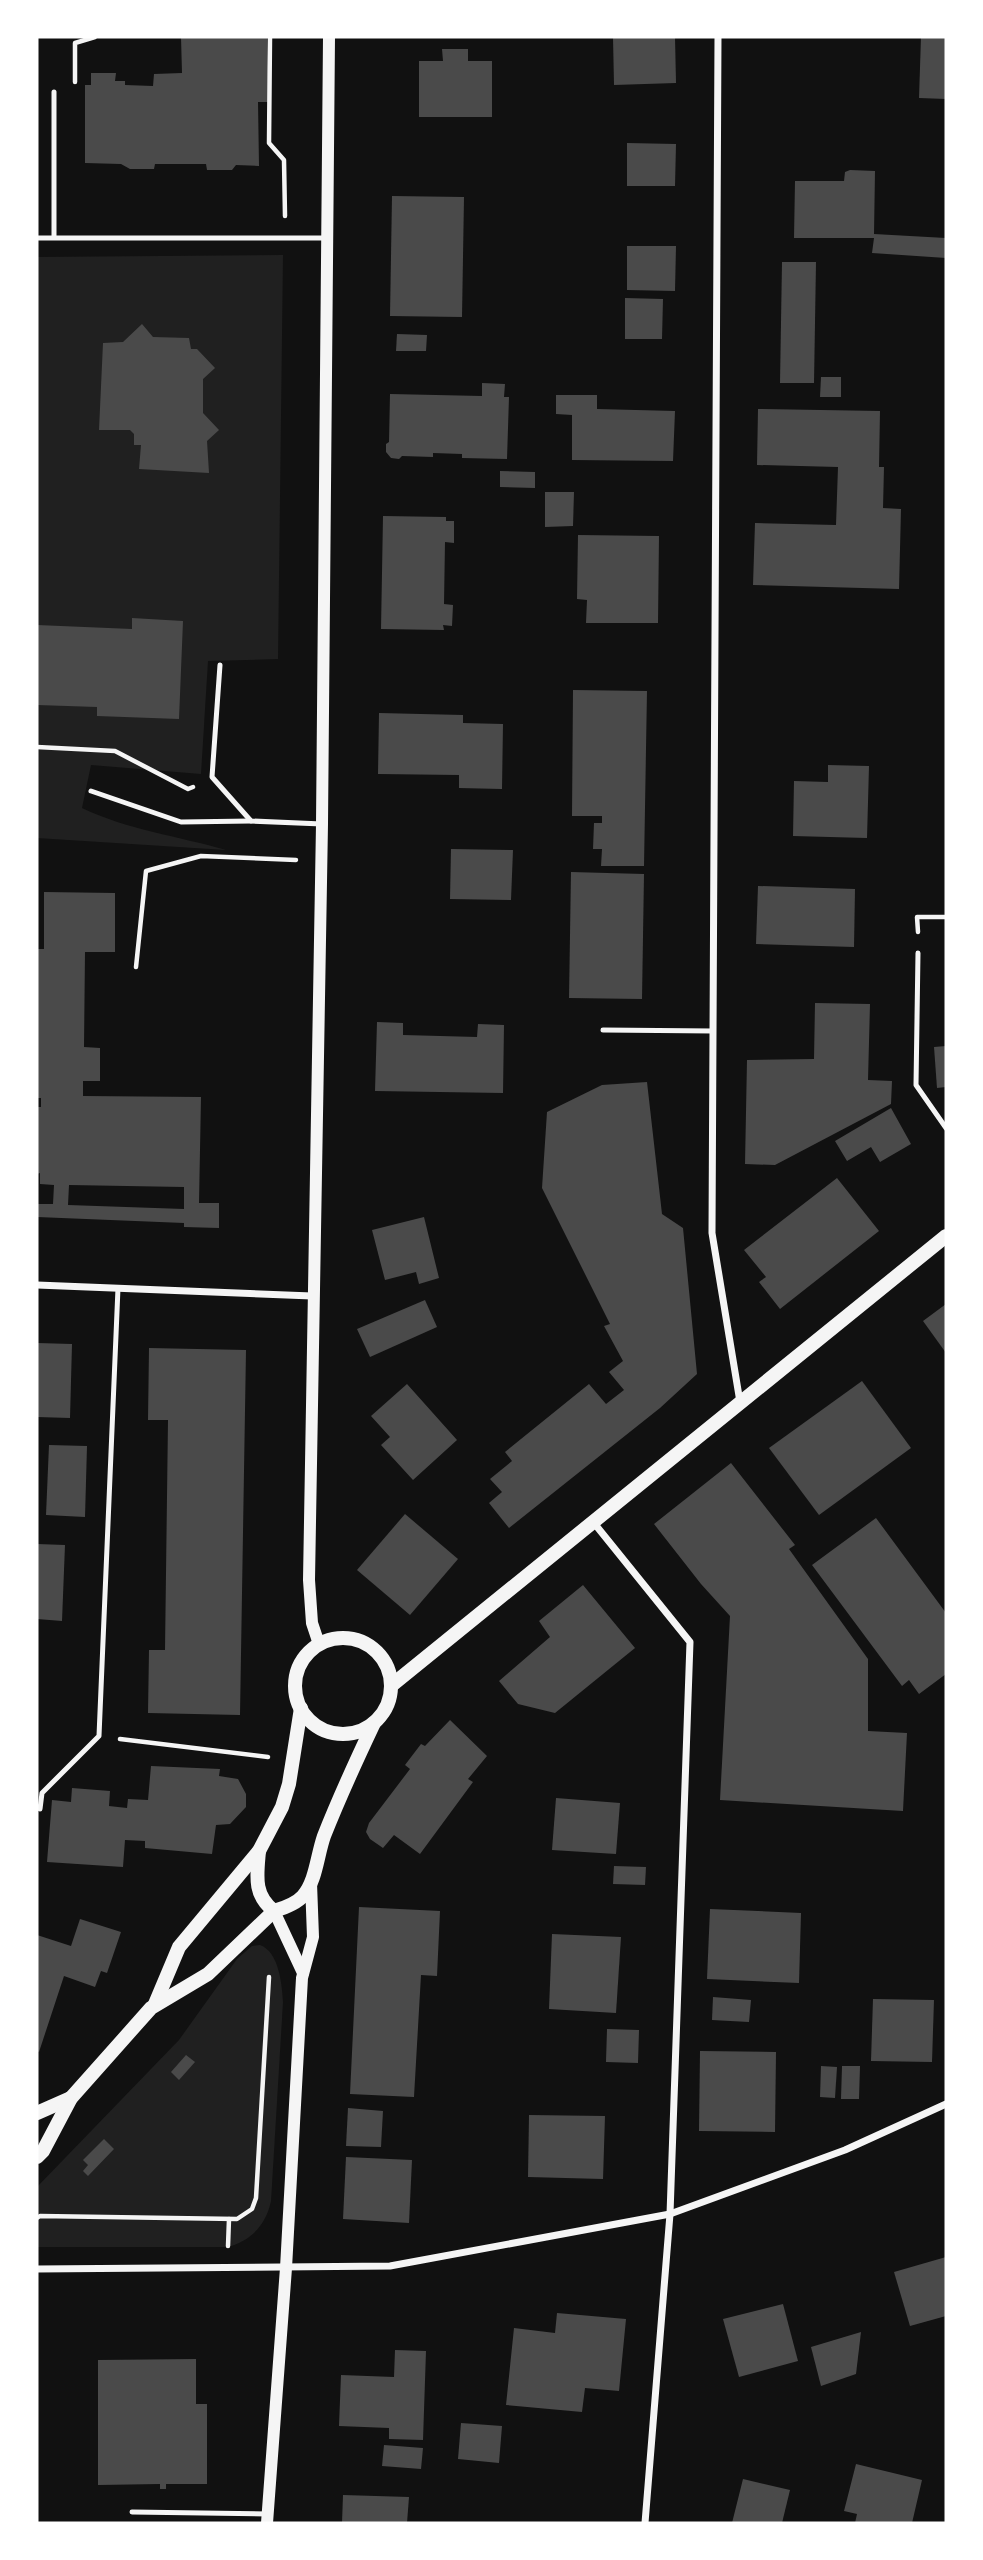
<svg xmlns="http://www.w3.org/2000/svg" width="983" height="2560" font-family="Quicksand,sans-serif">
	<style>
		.green { fill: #202020 }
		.building { fill: #4a4a4a; fill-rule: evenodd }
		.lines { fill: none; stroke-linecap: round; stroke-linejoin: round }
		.path { stroke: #f5f5f5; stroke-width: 4.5 }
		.service { stroke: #f5f5f5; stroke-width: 5 }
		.minor { stroke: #f5f5f5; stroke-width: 7 }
		.tertiary { stroke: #f5f5f5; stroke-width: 12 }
		.secondary { stroke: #f5f5f5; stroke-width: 14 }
	</style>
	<rect width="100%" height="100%" fill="#111"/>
	<g class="green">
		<path d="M283,255l-5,404 -70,2 -7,113 -110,-9 -9,43c46,22 96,28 144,42l-189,-12v-581z"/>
		<path d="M260,1945c19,7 22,39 23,57l-12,199c-5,24 -20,40 -44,46h-190v-60l142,-147 58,-81 15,-13z"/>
	</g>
	<g class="building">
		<polygon points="181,37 267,37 269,102 258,102 259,166 236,165 232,170 207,170 206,164 155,164 154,169 130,169 121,164 85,163 85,85 91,85 91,73 116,73 115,81 125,81 125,85 153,86 154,74 182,73"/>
		<polygon points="613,37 675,37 676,83 614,85"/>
		<polygon points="921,37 946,37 946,99 919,98"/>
		<polygon points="442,49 468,49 468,61 492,61 492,117 419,117 419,61 443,61"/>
		<polygon points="627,143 676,144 675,186 627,186"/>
		<polygon points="850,170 875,171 874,234 946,238 946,258 872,253 874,238 794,238 795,181 844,181 845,172"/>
		<polygon points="392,196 464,197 462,317 390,316"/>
		<polygon points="627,246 676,246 675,291 627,290"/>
		<polygon points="782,262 816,262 814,383 780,383"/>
		<polygon points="625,298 663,299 662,339 625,339"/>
		<polygon points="142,324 153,337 189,338 191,349 197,349 215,368 203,379 203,413 219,430 207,441 209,473 139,469 141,445 134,445 134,434 130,430 99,430 103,343 123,342"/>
		<polygon points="397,334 427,335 426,351 396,351"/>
		<polygon points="821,377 841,377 841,397 820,397"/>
		<polygon points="482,383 505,384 504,397 509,397 507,459 462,458 462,454 433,453 433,457 402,456 399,459 391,458 386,452 386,444 389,442 390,394 482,396"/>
		<polygon points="556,395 597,395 597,409 675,411 673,461 572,460 572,415 556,414"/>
		<polygon points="758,409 880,411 879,467 884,467 883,508 901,509 899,589 753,585 755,523 836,525 838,467 757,465"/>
		<polygon points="500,471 535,472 535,488 500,487"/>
		<polygon points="545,492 574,492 573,526 545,527"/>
		<polygon points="383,516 446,517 446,521 454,521 454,543 445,542 444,604 453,605 452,626 443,625 444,630 381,629"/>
		<polygon points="578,535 659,536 658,623 586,623 587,600 577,599"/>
		<polygon points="132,618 183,621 179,719 97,716 97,707 37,705 37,625 132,629"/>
		<polygon points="573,690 647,691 644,866 601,866 602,849 593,849 594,823 602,823 602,816 572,816"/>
		<polygon points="379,713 463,715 463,723 503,724 502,789 459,788 459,775 378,774"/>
		<polygon points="828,765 869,766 867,838 793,836 794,781 828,782"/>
		<polygon points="451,849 513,850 511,900 450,899"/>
		<polygon points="571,872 644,874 642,999 569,998"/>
		<polygon points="758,886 855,889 854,947 756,944"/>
		<path d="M44,892l71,1v59h-30l-1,95 16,1v33h-17v15l118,1 -2,106h20v25l-35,-1v-4l-147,-6v-13h16l1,-19 -14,-1v-11l-3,1v-63l1,-4h3v-9h-4v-149h7zM69,1185l115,2v22l-116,-4z"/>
		<polygon points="815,1003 870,1004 868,1080 892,1081 891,1104 775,1165 745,1164 747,1060 814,1059"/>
		<polygon points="377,1022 403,1023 403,1035 477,1037 478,1024 504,1025 503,1093 375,1091"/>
		<polygon points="946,1046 946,1087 937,1088 934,1047"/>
		<polygon points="647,1082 662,1214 683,1228 697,1374 660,1408 509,1528 489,1503 502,1492 490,1479 512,1461 505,1452 589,1384 606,1404 624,1390 609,1372 623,1361 604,1326 610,1324 542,1188 547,1112 602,1085"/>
		<polygon points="891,1108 911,1144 880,1162 871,1147 847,1161 835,1141"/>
		<polygon points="837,1178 879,1231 780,1309 759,1282 766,1277 744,1250"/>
		<polygon points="424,1217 439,1278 419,1284 416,1272 385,1280 372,1230"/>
		<polygon points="425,1300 437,1327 370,1357 357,1329"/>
		<polygon points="946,1304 946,1353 923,1321"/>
		<polygon points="37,1343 72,1344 70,1418 37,1417"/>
		<polygon points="149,1348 246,1350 240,1715 148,1713 149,1650 165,1650 168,1420 148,1420"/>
		<polygon points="862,1381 911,1448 819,1515 769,1448"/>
		<polygon points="407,1384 457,1440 413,1480 381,1445 390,1437 371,1416"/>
		<polygon points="49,1445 87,1446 85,1517 46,1515"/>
		<polygon points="731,1463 795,1545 789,1549 868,1659 868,1731 907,1733 903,1811 720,1800 730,1616 701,1584 654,1524"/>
		<polygon points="405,1514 458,1559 410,1615 357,1570"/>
		<polygon points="876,1518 946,1613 946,1674 919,1694 909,1680 902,1686 812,1565"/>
		<polygon points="37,1544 65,1545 62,1621 37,1619"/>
		<polygon points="583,1585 635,1648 555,1713 518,1704 499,1681 550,1637 539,1621"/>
		<polygon points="450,1720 487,1756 468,1779 473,1782 420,1854 394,1835 383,1848 370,1839 366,1832 369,1823 410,1769 405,1765 421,1744 425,1746"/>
		<polygon points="151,1766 220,1769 219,1776 238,1779 246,1794 246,1807 230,1824 216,1825 212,1854 145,1848 145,1841 125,1840 123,1867 47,1862 52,1800 71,1802 72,1788 110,1791 109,1806 127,1808 128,1799 148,1800"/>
		<polygon points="556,1798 620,1803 616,1854 552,1850"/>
		<polygon points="614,1866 646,1867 645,1885 613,1884"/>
		<polygon points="359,1907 440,1911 437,1976 421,1975 414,2097 350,2094"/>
		<polygon points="710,1909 801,1913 799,1983 707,1979"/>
		<polygon points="80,1919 121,1932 107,1973 101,1971 95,1987 64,1976 39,2052 37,2051 37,1935 71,1946"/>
		<polygon points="552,1934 621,1937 616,2013 549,2009"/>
		<polygon points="713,1997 751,2000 749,2022 712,2020"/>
		<polygon points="873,1999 934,2000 932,2062 871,2061"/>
		<polygon points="607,2029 639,2030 638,2063 606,2062"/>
		<polygon points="700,2051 776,2052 775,2132 699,2131"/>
		<polygon points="186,2055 195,2062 179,2080 171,2072"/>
		<polygon points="821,2066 837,2067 835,2098 820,2097"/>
		<polygon points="842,2066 860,2066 859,2099 841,2099"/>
		<polygon points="348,2108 383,2111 381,2147 346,2146"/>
		<polygon points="529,2115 605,2116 603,2179 528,2177"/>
		<polygon points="104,2139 114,2149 88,2176 83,2171 88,2165 83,2160"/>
		<polygon points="346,2157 412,2160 409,2223 343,2219"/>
		<polygon points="946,2257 946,2316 910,2326 894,2272"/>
		<polygon points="783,2304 798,2361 739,2377 723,2319"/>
		<polygon points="557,2313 626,2319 619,2391 585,2388 582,2412 506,2405 514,2328 555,2333"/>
		<polygon points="861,2332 856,2374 821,2386 811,2347"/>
		<polygon points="395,2350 426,2351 423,2440 389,2439 389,2428 339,2426 341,2375 394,2377"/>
		<polygon points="196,2359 196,2404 207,2404 207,2484 166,2484 166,2489 160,2489 160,2484 98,2485 98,2360"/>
		<polygon points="461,2423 502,2426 499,2463 458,2459"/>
		<polygon points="384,2445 423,2448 421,2469 382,2466"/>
		<polygon points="856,2464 922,2480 912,2523 855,2523 857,2514 844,2511"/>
		<polygon points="743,2479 790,2490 782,2523 732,2523"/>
		<polygon points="343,2495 409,2497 407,2523 342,2523"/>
	</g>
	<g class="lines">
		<g class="path">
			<polyline points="270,37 269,143 284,160 285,216"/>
			<polyline points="75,82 75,43 95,37"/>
			<polyline points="37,747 115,751 188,789 193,787"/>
			<polyline points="918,932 917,917 946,917"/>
			<polyline points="136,967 146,871 201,856 296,860"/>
			<polyline points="120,1739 268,1757"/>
			<polyline points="37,2218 40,2216 237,2219 252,2209 256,2198 269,1977"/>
			<polyline points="228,2246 229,2219"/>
		</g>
		<g class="service">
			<polyline points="54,237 54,92"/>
			<polyline points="37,238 325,238"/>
			<polyline points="220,665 212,777 251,821 322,824"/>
			<polyline points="91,791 181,822 251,821"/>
			<polyline points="918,953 916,1085 946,1128"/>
			<polyline points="603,1030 713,1031"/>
			<polyline points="40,1809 42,1793 99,1736 118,1288"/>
			<polyline points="132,2512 268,2514"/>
		</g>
		<g class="minor">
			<polyline points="718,37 712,1233 740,1402"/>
			<polyline points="37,1285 312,1296"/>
			<polyline points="594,1523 690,1642 670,2214 645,2523"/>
			<polyline points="37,2269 390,2266 670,2214 845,2150 946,2104"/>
		</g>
		<g class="tertiary">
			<polyline points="319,1644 312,1623 309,1580 322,824 329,37"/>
			<polyline points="274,1911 303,1973"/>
			<polyline points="267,2523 286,2268 302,1978 313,1937 311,1883"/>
		</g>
		<g class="secondary">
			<circle cx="343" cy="1686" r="48"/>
			<polyline points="392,1685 946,1236"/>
			<path d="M259,1851c-2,24 -6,44 15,60"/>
			<polyline points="155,2004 179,1947 259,1851 282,1807 289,1784 301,1708"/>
			<polyline points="37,2113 71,2098"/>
			<path d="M37,2157l6,-6 28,-53 80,-90 57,-34 66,-63c10,-3 22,-7 29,-15 13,-15 14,-40 21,-60 15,-38 32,-75 50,-113"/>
		</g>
	</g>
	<rect width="983" height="2560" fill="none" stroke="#ffffff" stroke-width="77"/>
</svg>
